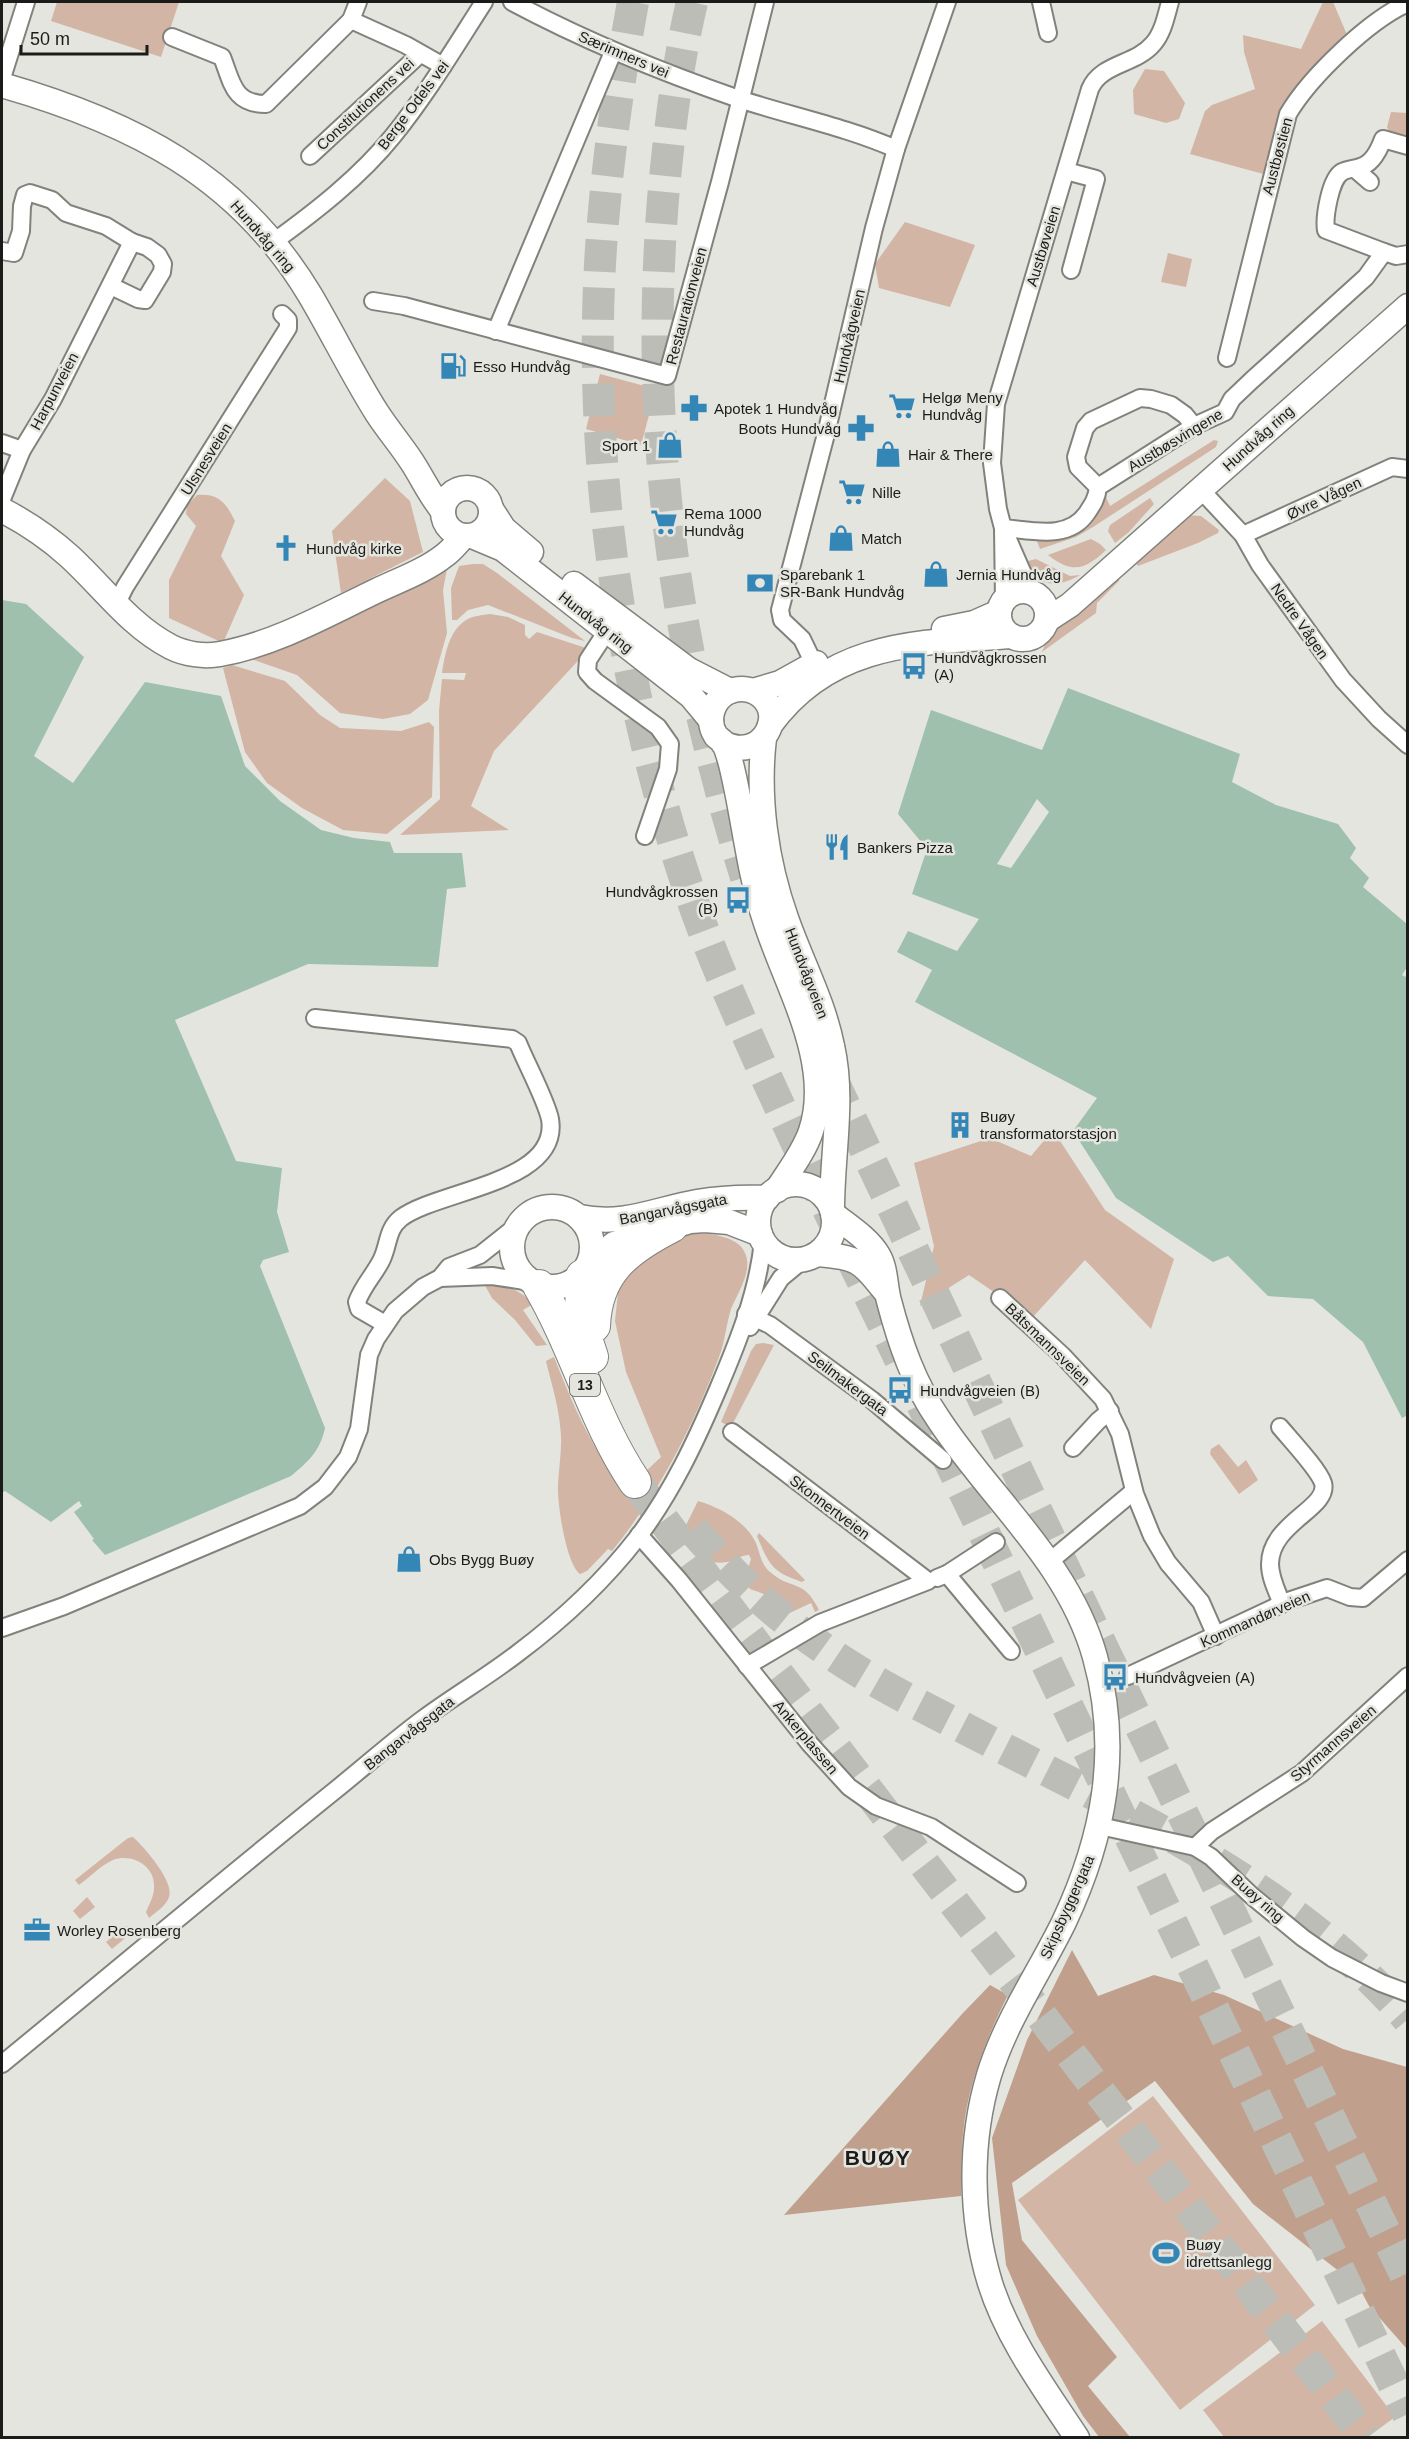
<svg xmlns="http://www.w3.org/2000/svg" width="1409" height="2439" font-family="Arial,sans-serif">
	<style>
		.green { fill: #d2b5a4 }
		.forest { fill: #c0a08c }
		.water { fill: #9ec0ac; fill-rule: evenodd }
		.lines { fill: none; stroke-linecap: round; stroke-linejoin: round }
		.highway-tunnel { stroke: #bdbdb7; stroke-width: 32; stroke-dasharray: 32 16; stroke-linecap: butt }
		.street-casing { stroke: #82827c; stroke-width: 20 }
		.secondary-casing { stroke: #82827c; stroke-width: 27 }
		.highway-casing { stroke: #82827c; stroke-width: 34 }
		.street { stroke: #fff; stroke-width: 16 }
		.secondary { stroke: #fff; stroke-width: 24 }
		.highway { stroke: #fff; stroke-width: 32 }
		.labels { text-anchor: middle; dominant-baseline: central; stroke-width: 5; stroke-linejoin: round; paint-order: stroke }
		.shield { fill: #e5e5df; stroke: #585854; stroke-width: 1.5 }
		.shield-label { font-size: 14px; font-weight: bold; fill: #1b1b19 }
		.street-label { font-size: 15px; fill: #1b1b19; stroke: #e5e5df }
		.poi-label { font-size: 15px; fill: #1b1b19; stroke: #e5e5df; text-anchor: start }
		.district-label { font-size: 21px; font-weight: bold; letter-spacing: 1.5px; fill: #1b1b19; stroke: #e5e5df }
	</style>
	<rect width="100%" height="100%" fill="#e5e5df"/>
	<g class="green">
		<polygon points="57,2 179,2 161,57 51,21"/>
		<polygon points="1323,2 1333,2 1348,37 1291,100 1267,175 1190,154 1205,111 1212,105 1255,89 1244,52 1243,35 1301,49"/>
		<polygon points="1145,69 1164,71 1185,103 1179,119 1166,123 1134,114 1133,90"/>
		<polygon points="1391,112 1407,113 1407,139 1389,131 1387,127"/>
		<polygon points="905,222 975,245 950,307 879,288 875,264"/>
		<polygon points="1168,253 1192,259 1186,287 1161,282"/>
		<polygon points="600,374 656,389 641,445 586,429"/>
		<path d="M1214,440l4,1 -2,6 -123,80 -17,10 -36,12 -5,-13c20,3 50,3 61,-19 3,-8 5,-16 8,-24l6,13z"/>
		<polygon points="385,478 410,501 423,552 341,593 332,531"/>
		<path d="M197,495c22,-2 29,8 38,26l-14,35 23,39 -21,48 -54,-25v-38l27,-54 -10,-12 1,-9z"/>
		<polygon points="1150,498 1154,504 1129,532 1115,543 1108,531 1110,525"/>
		<polygon points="1187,515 1201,516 1219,530 1218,533 1198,543 1138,566 1135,562"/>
		<path d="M1091,539l9,5 6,6c-21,20 -34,24 -58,5z"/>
		<path d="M1036,559l34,17 10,-1c-22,13 -43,13 -56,-13z"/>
		<polygon points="473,564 483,564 497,573 585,641 572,638 488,605 468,610 457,620 452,620 451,588 459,566"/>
		<polygon points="440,566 447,569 443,590 447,633 428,700 410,714 383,719 340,713 297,675 245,657"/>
		<path d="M1122,571l-3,10 -22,22 -1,10 -54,39c12,-33 53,-59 80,-81z"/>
		<path d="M490,614l18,3 17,8v10l4,4 8,-7 52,17 -95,102 -23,55 38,24 -109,5 40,-36 -1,-88 3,-32 22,1 2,-7h-24c3,-19 7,-42 24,-53 6,-4 17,-5 24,-6z"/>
		<polygon points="232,665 285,681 320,715 340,728 401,731 429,722 434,727 432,797 387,834 343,830 302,808 267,783 245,752 223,668"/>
		<polygon points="1053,1130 1105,1210 1174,1259 1151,1329 1085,1260 1032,1318 969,1275 920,1306 934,1246 914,1163 990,1138 1031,1156"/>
		<path d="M698,1233c15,1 41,4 47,20 8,18 -7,39 -14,56 -5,16 -6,33 -12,48 -26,70 -60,136 -107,194l-4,-2 -21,22 -7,3c-14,-10 -23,-71 -22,-89 1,-20 5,-40 2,-60 -2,-21 -9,-43 -14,-64l8,-4c19,48 38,94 72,133l35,-33 -35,-85 -11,-51 5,-47 60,-38z"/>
		<path d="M483,1282c23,4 34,5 50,22l-10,6 24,35 -11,1 -21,-26 -23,-22z"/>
		<polygon points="763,1343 774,1345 731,1427 721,1422 751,1351 756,1344"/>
		<polygon points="1219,1444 1238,1467 1246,1460 1258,1480 1239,1494 1210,1454 1211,1449"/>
		<path d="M698,1501c21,6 47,20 57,40 5,10 5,22 14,30 21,20 34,6 50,39l-4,2 -4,-9 -32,15 -5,-1 -3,-4c1,-20 -6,-18 -21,-24 -6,-9 -2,-20 1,-30l-2,-4c-7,0 -11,4 -18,6 -23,7 -43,-9 -48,-30z"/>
		<path d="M759,1533l46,47 -3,2c-30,-10 -33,-17 -45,-46z"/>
		<path d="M133,1837c11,10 42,45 36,60 -3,9 -13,15 -20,21l-3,-6c4,-10 9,-17 8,-27 0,-20 -23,-32 -41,-25 -12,5 -23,17 -34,25l-4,-5 53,-42z"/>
		<polygon points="87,1897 95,1907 80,1919 73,1911"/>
		<polygon points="125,1926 129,1926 135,1930 112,1949 106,1942"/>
		<polygon points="1153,2096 1315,2305 1180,2410 1018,2200"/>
		<polygon points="1322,2321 1395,2417 1368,2437 1224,2437 1203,2410"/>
	</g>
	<g class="forest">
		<polygon points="1072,1950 1098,1996 1154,1975 1224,1995 1343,2049 1407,2067 1407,2349 1369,2306 1359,2287 1253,2204 1155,2081 1012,2183 1022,2240 1117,2357 1088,2386 1130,2437 1099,2437 1083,2416 1037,2336 1006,2265 992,2138 1027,2040"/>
		<path d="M990,1985l18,10c-22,44 -41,91 -45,140 -2,20 -1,41 -2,61l-177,19 178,-201z"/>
	</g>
	<g class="water">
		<path d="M2,600l24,4 58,53 -50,99 39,27 72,-101 76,14 24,70 35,35 41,29 33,8 36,4 4,11h68l4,34 -19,2 -9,78 -130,-3 -133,56 61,141 46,7 -5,44 12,40 -26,8 -3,6 65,162c-5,23 -16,33 -34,48l-186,79 -13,-15 2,-1 -20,-27 8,-6 -3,-5 -28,21 -46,-31 -3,2z"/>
		<path d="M1068,688l172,66 -8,28 44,23 62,19 18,24 -6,10 19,20 -6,9 44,37v43l-5,8 6,3v437l-6,3 -39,-76 -50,-43 -45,-3 -40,-40 -15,6 -97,-64 -43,-67 24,-33 -182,-96 17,-32 -35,-18 11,-21 49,20 22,-32 -67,-25 15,-45 -29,-35 33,-104 111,40zM1037,799l12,13 -38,56 -14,-4z"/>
	</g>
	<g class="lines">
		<g class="highway-tunnel">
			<path d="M633,2c-14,77 -25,154 -31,232 -17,220 18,457 90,665 20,58 46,115 71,171 44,97 91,193 137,289"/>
			<path d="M692,2c-15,64 -23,131 -29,197 -19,237 12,451 83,678"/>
			<polyline points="831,1077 1036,1510 1408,2280"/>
			<polyline points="922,1404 1408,2414"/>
			<polyline points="635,1482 768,1661 1366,2438"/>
			<path d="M693,1530c39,44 79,83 127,116 44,32 94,56 142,81 155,81 329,156 446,292"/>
		</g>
		<defs>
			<g id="street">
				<polyline points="358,2 351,20 406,45 443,66"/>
				<path d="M512,2c73,39 149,70 227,97 52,17 107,28 157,50"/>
				<polyline points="1041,2 1048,33"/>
				<path d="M1170,2c-4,14 -7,31 -17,42 -18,21 -52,19 -63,45l-94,315 -4,59 6,46 5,19c28,2 65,13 84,-15 6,-9 10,-15 11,-26l96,-61 31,-14 7,-13 20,-19 114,-103 18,-25 12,4 12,-2"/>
				<path d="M172,37l50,20c10,25 11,47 44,47l85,-84"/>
				<polyline points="2,78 26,2"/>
				<polyline points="310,156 420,54"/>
				<polyline points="1355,169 1370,182"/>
				<polyline points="1066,171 1096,179 1071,270"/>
				<path d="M272,243c43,-31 88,-66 121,-107 34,-42 62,-89 91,-134"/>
				<polyline points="2,251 14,253 21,231 22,206 25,195 30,193 52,200 66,213 106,226 132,242 53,399 22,450 2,499"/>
				<path d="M1384,252l-58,-22c-2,-12 4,-51 16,-58 5,-3 12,-3 18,-5 12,-3 19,-17 23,-28l25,7"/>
				<polyline points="111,286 138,299 145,300 162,272 163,264 158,255 147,247 132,242"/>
				<polyline points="373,301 404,306 667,376 720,182 765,2"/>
				<polyline points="496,331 613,52"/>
				<path d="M1227,358l61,-244c22,-37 81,-94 120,-111"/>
				<polyline points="2,443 22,450"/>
				<polyline points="1098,487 1078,467 1076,457 1085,428 1091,421 1140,398 1151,399 1171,405 1185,415 1194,426"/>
				<polyline points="1201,490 1243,535 1260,565 1343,680 1379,719 1408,745"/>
				<polyline points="1243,535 1392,467 1408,469"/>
				<polyline points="1004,601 1003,528 1031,592"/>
				<polyline points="116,605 125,587 288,328 288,320 282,314"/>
				<polyline points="607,631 588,660 587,672 595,681 658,727 670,744 668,769 645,836"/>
				<polyline points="814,664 802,639 782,620 780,610 826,434 874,228 896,149 947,2"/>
				<path d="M315,1018l197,21 6,4c8,20 28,57 32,76 11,64 -112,71 -149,99 -14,11 -12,26 -19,41 -7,15 -19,26 -25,43l2,7 26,15"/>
				<polyline points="440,1278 492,1276 531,1282"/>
				<polyline points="1000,1298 1063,1356 1103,1399 1120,1434 1135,1494 1152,1536 1168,1563 1201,1602 1216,1636"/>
				<polyline points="746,1314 770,1325 872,1400 943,1460"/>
				<polyline points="750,1327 781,1278 804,1259"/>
				<path d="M1280,1427c10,12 39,43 43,56 7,25 -53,40 -53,81 0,14 7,27 12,40"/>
				<polyline points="732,1432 928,1581 820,1623 747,1666"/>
				<polyline points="1073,1448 1098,1421 1110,1411"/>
				<polyline points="639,1535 679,1580 810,1744 849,1787 876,1806 931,1827 1017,1883"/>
				<polyline points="1049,1562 1134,1491"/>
				<polyline points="947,1574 1011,1651"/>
				<polyline points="937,1578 947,1574 996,1542"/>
				<polyline points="2,1628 64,1606 300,1506 325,1487 348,1457 359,1429 369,1355 376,1339 395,1311 423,1287 440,1278 449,1267 480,1255 518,1225"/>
				<polyline points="1128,1676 1288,1601 1327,1588 1350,1597 1363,1598 1408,1560"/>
				<polyline points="1100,1826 1195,1847 1211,1857 1252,1896 1303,1938 1332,1958 1381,1983 1408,1993"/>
				<polyline points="1195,1847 1212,1831 1302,1773 1408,1676"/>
				<path d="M2,2064c110,-90 219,-182 331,-272 30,-24 59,-50 90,-73 31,-23 64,-42 95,-66 44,-33 86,-72 120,-116 34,-45 58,-96 80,-148 20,-47 40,-97 45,-148"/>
			</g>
			<g id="secondary">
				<path d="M2,85c129,37 236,90 308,210 23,39 43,80 67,118 11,17 24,32 35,49 11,17 18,33 31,49"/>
				<circle cx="467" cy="512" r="24"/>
				<polyline points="491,509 504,529 531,552"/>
				<path d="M2,510c25,13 46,27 67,46 33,30 61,70 102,91 14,7 33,10 49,7 55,-10 106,-39 156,-63 23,-11 49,-20 69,-36 7,-5 13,-13 19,-19"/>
				<polyline points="472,536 503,549 691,696 711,720"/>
				<polyline points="574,584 689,670 730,691"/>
				<circle cx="1023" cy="615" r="24"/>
				<polyline points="1047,620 1070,605 1408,306"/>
				<polyline points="944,629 974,623 999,612"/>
				<polyline points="753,691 780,683 816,663"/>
				<path d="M770,725c61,-84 148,-82 241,-89"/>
				<path d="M764,738c-7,59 2,124 22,180 15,43 37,83 46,128 12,53 0,108 0,163"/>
				<path d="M723,743c40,21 67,-33 32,-51 -9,-4 -18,-4 -27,0 -16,8 -22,29 -12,44 2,2 5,4 7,6 4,6 6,15 8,22 13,52 17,106 34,156 20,64 69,142 46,211 -7,21 -22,40 -34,59"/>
				<circle cx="796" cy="1222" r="38"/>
				<circle cx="552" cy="1247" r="40"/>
				<path d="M833,1214c15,12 35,24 45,41 8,13 7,32 11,46 11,42 25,83 50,119 52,79 130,143 156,237 26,93 9,180 -31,265 -25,51 -58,98 -75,153 -20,67 -19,142 1,208 18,57 55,106 87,155"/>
				<path d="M579,1217c46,9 74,-7 118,-15 23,-4 47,-5 70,-4"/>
				<path d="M818,1254c40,4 41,5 67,37"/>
				<polyline points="588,1265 614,1244 690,1221 705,1220 729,1222 760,1234"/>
			</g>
			<g id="highway">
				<polyline points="582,1276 581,1323 592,1357"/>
				<path d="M539,1286c37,63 55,135 96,196"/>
				<path d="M594,1326c2,-54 33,-77 78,-100"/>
			</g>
		</defs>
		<use href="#street" class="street-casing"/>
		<use href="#secondary" class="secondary-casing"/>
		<use href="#highway" class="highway-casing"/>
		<use href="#street" class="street"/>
		<use href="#secondary" class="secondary"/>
		<use href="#highway" class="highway"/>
	</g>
	<defs>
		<symbol id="fuel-bare" viewBox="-9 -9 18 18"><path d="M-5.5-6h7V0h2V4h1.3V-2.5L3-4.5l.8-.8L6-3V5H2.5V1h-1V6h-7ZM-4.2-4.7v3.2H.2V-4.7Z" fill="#3486b7" stroke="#e5e5df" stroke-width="2.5" paint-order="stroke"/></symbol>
		<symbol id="supermarket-bare" viewBox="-9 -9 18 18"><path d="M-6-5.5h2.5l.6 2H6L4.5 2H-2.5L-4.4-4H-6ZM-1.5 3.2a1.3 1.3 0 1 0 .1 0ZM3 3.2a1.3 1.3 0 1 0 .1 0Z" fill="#3486b7" stroke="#e5e5df" stroke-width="2.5" paint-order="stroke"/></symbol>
		<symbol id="pharmacy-bare" viewBox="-9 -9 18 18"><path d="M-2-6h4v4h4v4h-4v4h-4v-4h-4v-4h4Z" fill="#3486b7" stroke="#e5e5df" stroke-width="2.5" paint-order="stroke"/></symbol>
		<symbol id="shop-bare" viewBox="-9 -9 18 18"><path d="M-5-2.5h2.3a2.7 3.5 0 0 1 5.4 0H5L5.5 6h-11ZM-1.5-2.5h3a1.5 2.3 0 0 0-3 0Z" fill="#3486b7" stroke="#e5e5df" stroke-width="2.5" paint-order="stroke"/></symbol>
		<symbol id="church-bare" viewBox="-9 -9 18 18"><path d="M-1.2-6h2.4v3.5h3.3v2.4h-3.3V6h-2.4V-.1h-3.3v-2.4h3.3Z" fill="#3486b7" stroke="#e5e5df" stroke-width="2.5" paint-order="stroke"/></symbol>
		<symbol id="bank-bare" viewBox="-9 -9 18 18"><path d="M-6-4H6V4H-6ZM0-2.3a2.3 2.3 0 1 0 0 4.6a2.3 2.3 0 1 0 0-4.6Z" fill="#3486b7" stroke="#e5e5df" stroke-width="2.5" paint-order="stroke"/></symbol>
		<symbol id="bus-bare" viewBox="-9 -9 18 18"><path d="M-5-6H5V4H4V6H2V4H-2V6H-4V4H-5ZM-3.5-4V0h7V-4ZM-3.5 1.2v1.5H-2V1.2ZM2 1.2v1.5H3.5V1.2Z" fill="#3486b7" stroke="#e5e5df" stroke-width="2.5" paint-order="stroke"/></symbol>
		<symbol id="restaurant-bare" viewBox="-9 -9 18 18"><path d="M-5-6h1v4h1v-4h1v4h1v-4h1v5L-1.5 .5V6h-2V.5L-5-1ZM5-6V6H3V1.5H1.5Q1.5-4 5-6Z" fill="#3486b7" stroke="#e5e5df" stroke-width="2.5" paint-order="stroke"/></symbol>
		<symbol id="building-bare" viewBox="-9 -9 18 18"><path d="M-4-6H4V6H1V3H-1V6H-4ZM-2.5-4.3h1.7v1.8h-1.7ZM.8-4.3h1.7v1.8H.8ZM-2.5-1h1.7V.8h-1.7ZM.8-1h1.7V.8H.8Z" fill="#3486b7" stroke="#e5e5df" stroke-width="2.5" paint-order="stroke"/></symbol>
		<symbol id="office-bare" viewBox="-9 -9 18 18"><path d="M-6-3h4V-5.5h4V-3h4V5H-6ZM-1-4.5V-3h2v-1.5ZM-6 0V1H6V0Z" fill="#3486b7" stroke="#e5e5df" stroke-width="2.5" paint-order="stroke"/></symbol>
		<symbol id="stadium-bare" viewBox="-9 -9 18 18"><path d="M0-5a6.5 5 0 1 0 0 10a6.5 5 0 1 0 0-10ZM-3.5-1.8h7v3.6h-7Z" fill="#3486b7" stroke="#e5e5df" stroke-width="2.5" paint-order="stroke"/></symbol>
	</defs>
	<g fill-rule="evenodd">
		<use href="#fuel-bare" x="434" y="347" width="38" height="38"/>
		<use href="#supermarket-bare" x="883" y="387" width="38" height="38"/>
		<use href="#pharmacy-bare" x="675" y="389" width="38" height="38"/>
		<use href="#pharmacy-bare" x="842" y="409" width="38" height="38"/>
		<use href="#shop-bare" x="651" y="426" width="38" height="38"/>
		<use href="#shop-bare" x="869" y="435" width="38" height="38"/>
		<use href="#supermarket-bare" x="833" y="473" width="38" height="38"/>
		<use href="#supermarket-bare" x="645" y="503" width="38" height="38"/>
		<use href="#shop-bare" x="822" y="519" width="38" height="38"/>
		<use href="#church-bare" x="267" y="529" width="38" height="38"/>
		<use href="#shop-bare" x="917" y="555" width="38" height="38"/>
		<use href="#bank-bare" x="741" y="564" width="38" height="38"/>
		<use href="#bus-bare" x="895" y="647" width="38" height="38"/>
		<use href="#restaurant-bare" x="818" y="828" width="38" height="38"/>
		<use href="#bus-bare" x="719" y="881" width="38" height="38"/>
		<use href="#building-bare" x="941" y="1106" width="38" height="38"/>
		<use href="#bus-bare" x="881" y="1371" width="38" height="38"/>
		<use href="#shop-bare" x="390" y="1540" width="38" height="38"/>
		<use href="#bus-bare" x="1096" y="1658" width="38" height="38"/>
		<use href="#office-bare" x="18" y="1911" width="38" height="38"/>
		<use href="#stadium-bare" x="1147" y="2234" width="38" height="38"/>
	</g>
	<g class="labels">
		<rect class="shield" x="570" y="1374" width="30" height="22" rx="4.5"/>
		<g class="shield-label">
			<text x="585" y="1385">13</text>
		</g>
		<g class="street-label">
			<text transform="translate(624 54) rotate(23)">Særimners vei</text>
			<text transform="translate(365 104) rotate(-43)">Constitutionens vei</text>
			<text transform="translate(413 105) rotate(-53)">Berge Odels vei</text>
			<text transform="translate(1277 156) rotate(-75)">Austbøstien</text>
			<text transform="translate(263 236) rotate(49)">Hundvåg ring</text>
			<text transform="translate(1043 246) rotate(-73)">Austbøveien</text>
			<text transform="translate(686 306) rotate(-75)">Restaurationveien</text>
			<text transform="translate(849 336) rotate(-77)">Hundvågveien</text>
			<text transform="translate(54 391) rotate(-62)">Harpunveien</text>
			<text transform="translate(1258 438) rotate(-42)">Hundvåg ring</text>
			<text transform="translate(1175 440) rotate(-31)">Austbøsvingene</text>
			<text transform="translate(206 459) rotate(-58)">Ulsnesveien</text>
			<text transform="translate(1324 498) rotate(-25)">Øvre Vågen</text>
			<text transform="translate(1300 621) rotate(55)">Nedre Vågen</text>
			<text transform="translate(596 622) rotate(38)">Hundvåg ring</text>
			<text transform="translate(807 973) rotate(69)">Hundvågveien</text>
			<text transform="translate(673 1209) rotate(-11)">Bangarvågsgata</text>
			<text transform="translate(1048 1344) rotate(44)">Båtsmannsveien</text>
			<text transform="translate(848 1383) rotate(37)">Seilmakergata</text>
			<text transform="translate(830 1507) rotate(37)">Skonnertveien</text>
			<text transform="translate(1255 1619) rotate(-24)">Kommandørveien</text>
			<text transform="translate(409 1733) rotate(-38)">Bangarvågsgata</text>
			<text transform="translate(806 1737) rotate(50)">Ankerplassen</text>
			<text transform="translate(1333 1743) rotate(-41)">Styrmannsveien</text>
			<text transform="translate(1258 1898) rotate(41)">Buøy ring</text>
			<text transform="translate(1067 1907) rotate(-66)">Skipsbyggergata</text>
		</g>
		<g class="poi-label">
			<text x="473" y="366">Esso Hundvåg</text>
			<text x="922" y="397">Helgø Meny<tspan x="922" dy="17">Hundvåg</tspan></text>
			<text x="714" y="408">Apotek 1 Hundvåg</text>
			<text x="841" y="428" text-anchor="end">Boots Hundvåg</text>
			<text x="650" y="445" text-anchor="end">Sport 1</text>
			<text x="908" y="454">Hair &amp; There</text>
			<text x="872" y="492">Nille</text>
			<text x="684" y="513">Rema 1000<tspan x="684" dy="17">Hundvåg</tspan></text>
			<text x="861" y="538">Match</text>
			<text x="306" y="548">Hundvåg kirke</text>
			<text x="780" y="574">Sparebank 1<tspan x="780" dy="17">SR-Bank Hundvåg</tspan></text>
			<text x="956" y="574">Jernia Hundvåg</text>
			<text x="934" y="657">Hundvågkrossen<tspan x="934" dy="17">(A)</tspan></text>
			<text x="857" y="847">Bankers Pizza</text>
			<text x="718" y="891" text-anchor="end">Hundvågkrossen<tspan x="718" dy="17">(B)</tspan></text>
			<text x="980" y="1116">Buøy<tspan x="980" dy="17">transformatorstasjon</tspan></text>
			<text x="920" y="1390">Hundvågveien (B)</text>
			<text x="429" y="1559">Obs Bygg Buøy</text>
			<text x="1135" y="1677">Hundvågveien (A)</text>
			<text x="57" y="1930">Worley Rosenberg</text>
			<text x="1186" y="2244">Buøy<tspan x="1186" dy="17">idrettsanlegg</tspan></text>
		</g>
		<g class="district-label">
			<text x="878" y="2157">BUØY</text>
		</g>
	</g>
	<rect width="1409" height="2439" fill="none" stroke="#1b1b19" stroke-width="6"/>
	<path d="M21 45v9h126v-9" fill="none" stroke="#1b1b19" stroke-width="3"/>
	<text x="30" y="45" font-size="18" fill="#1b1b19" stroke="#e5e5df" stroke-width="4.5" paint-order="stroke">50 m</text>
</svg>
